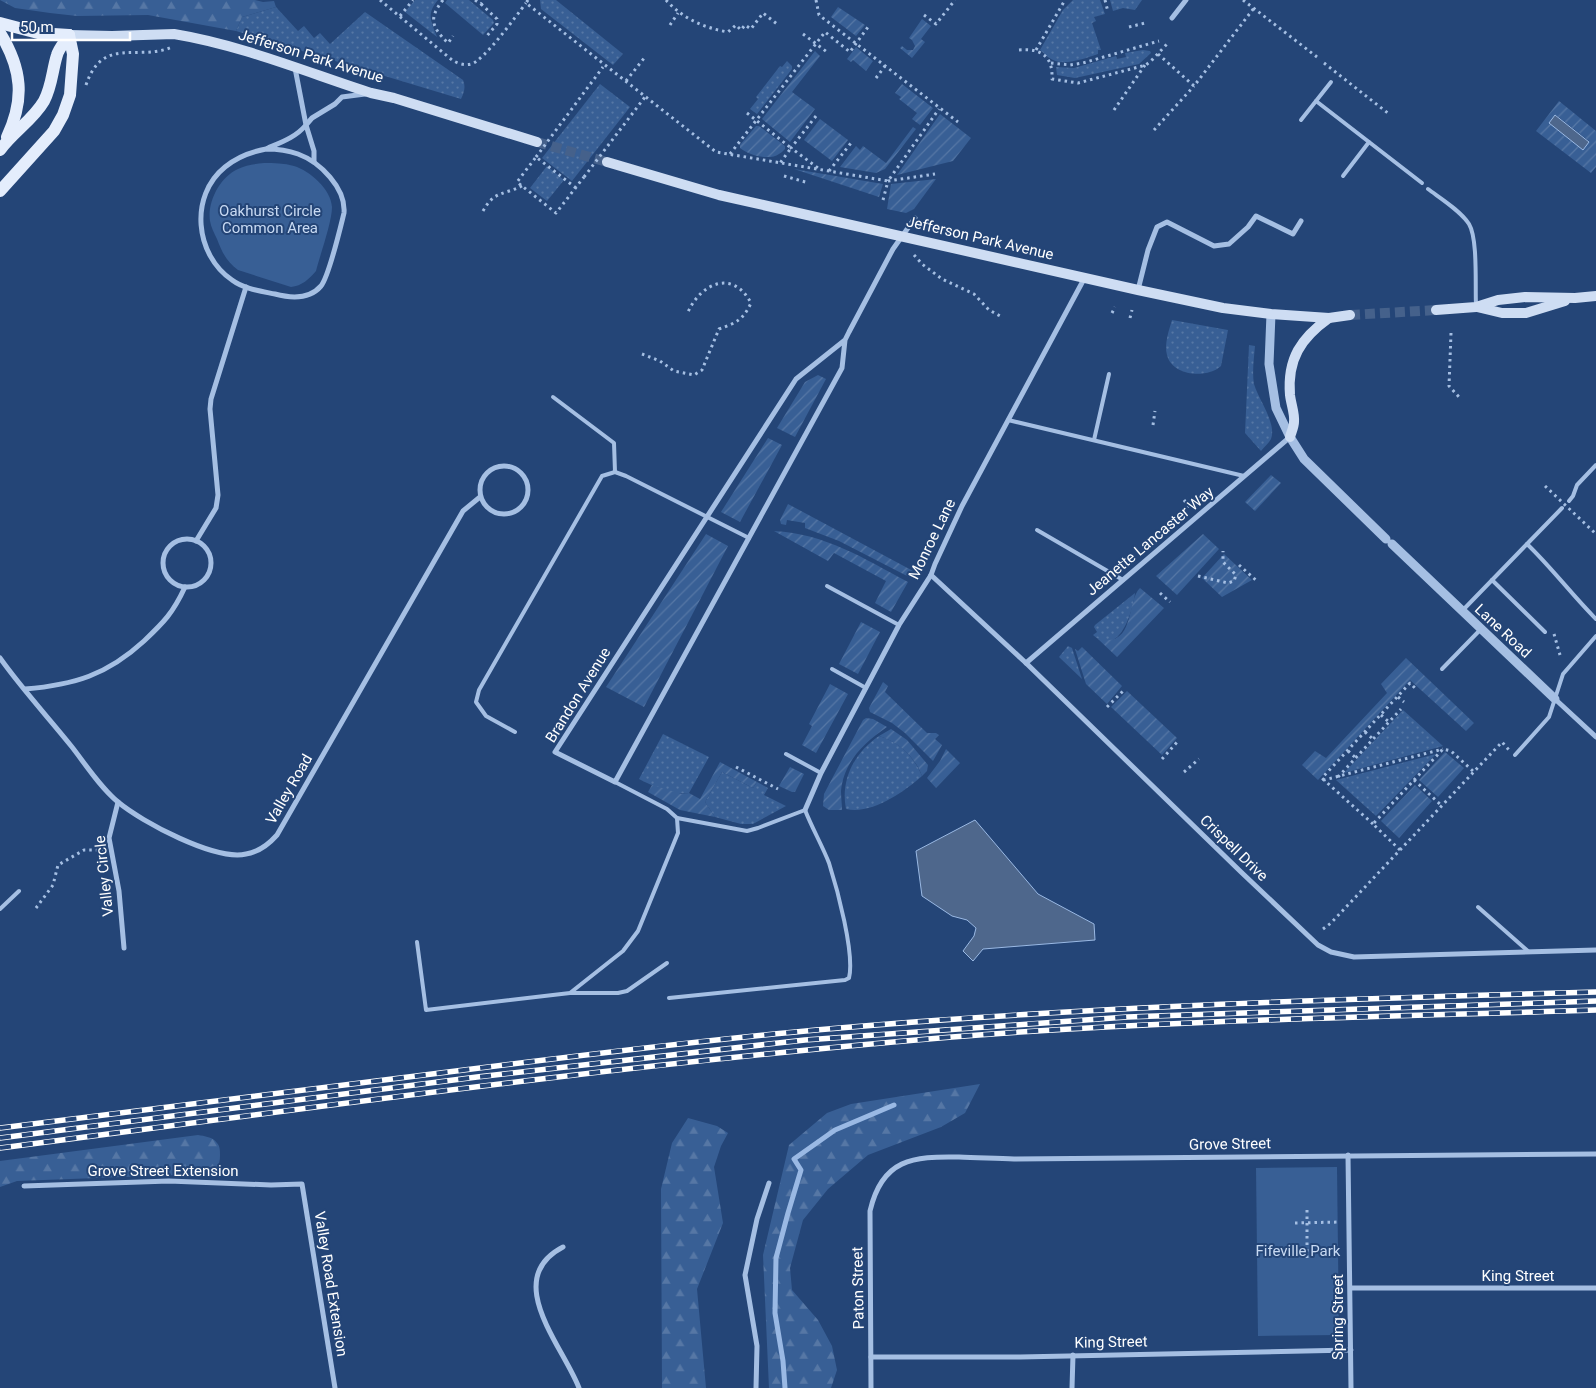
<svg xmlns="http://www.w3.org/2000/svg" width="1596" height="1388" font-family="Roboto,sans-serif">
	<style>
		.grass { fill: url(#grass-dots) }
		.forest { fill: url(#forest-firs) }
		.park { fill: #385f95 }
		.garden { fill: url(#garden-furrows); fill-rule: evenodd }
		.water { fill: #4e678c; stroke: #9ab9e4 }
		.lines { fill: none; stroke-linecap: round; stroke-linejoin: round }
		.stream { stroke: #9ab9e4; stroke-width: 5 }
		.secondary-tunnel { stroke: #45618b; stroke-width: 10; stroke-dasharray: 10 5; stroke-linecap: butt }
		.path { stroke: #a5bfe3; stroke-width: 3; stroke-dasharray: 2.5 4; stroke-linecap: butt }
		.service { stroke: #a5bfe3; stroke-width: 4 }
		.minor { stroke: #a5bfe3; stroke-width: 5 }
		.tertiary { stroke: #a5bfe3; stroke-width: 9 }
		.secondary { stroke: #ceddf3; stroke-width: 10 }
		.primary { stroke: #e4edfc; stroke-width: 12 }
		.rail-casing { stroke: #fff; stroke-width: 5.5 }
		.rail { stroke: #244577; stroke-width: 4; stroke-dasharray: 11; stroke-linecap: butt }
		.path-bridge { stroke: #a5bfe3; stroke-width: 3; stroke-dasharray: 2.5 4; stroke-linecap: butt }
		.labels { text-anchor: middle; dominant-baseline: central; stroke-width: 4; stroke-linejoin: round; paint-order: stroke }
		.street-label { font-size: 15px; fill: #fff; stroke: #244577 }
		.park-label { font-size: 15px; fill: #c8daf3; stroke: #244577 }
	</style>
	<defs>
		<pattern id="grass-dots" width="8" height="8" patternUnits="userSpaceOnUse" patternTransform="scale(1.25)"><rect width="8" height="8" fill="#385f95"/><path d="M2 2h.1M6 6h.1" fill="none" stroke="#5677a5" stroke-width="1.8" stroke-linecap="round"/></pattern>
		<pattern id="forest-firs" width="22" height="20" patternUnits="userSpaceOnUse" patternTransform="scale(1.25)"><rect width="22" height="20" fill="#385f95"/><path d="M5 1l3.5 6h-7zM16 11l3.5 6h-7z" fill="#5677a5"/></pattern>
		<pattern id="garden-furrows" width="10" height="10" patternUnits="userSpaceOnUse" patternTransform="scale(1.25)"><rect width="10" height="10" fill="#385f95"/><path d="M-1 1l2-2M0 10L10 0M9 11l2-2" fill="none" stroke="#5677a5"/></pattern>
	</defs>
	<rect width="100%" height="100%" fill="#244577"/>
	<g class="grass">
		<path d="M415,0h23c-12,14 -7,21 -1,37l-32,-25z"/>
		<polygon points="447,0 469,0 493,20 494,23 483,35 445,3"/>
		<polygon points="540,0 556,0 623,54 613,65 541,9"/>
		<path d="M1073,0h27l5,14 -11,3 2,4 -4,2 9,27h-3v4c-12,4 -33,12 -45,6 -5,-2 -9,-7 -13,-10l23,-40z"/>
		<polygon points="1110,0 1142,0 1135,10 1123,8 1113,11"/>
		<path d="M276,7l22,24 6,-5 10,12 6,-5 10,11 35,-32 98,68c3,7 1,13 -2,19l-225,-68 6,-14z"/>
		<polygon points="1143,50 1150,51 1151,53 1139,64 1075,78 1057,75 1056,67 1074,68 1116,56 1117,59 1126,57 1125,53"/>
		<polygon points="787,61 792,66 792,69 757,114 750,109 758,99 756,97 780,66 782,67"/>
		<polygon points="600,84 630,107 572,181 542,158"/>
		<polygon points="547,166 564,180 547,201 530,188"/>
		<path d="M1172,320l56,10 -7,36c-14,13 -49,10 -54,-11 -3,-11 2,-25 5,-35z"/>
		<path d="M1249,345l6,1c-1,12 -3,26 -1,38 4,15 23,39 17,55 -2,4 -7,8 -10,12l-16,-18z"/>
		<path d="M1135,593c-2,18 -16,66 -42,42l4,-3 -3,-5 1,-2z"/>
		<polygon points="1068,646 1072,648 1082,679 1059,657"/>
		<polygon points="1403,710 1443,746 1344,773"/>
		<path d="M663,734l46,23 -20,36c-17,3 -36,-7 -50,-14z"/>
		<path d="M879,736c21,6 35,21 43,40 -18,16 -51,39 -76,33 -6,-30 9,-57 33,-73z"/>
		<polygon points="1436,754 1376,816 1336,780"/>
		<polygon points="722,772 753,788 757,782 768,788 764,795 786,806 753,824 741,824 715,817 705,802"/>
	</g>
	<g class="forest">
		<polygon points="0,0 255,0 263,2 274,1 276,7 242,17 236,31 148,15 77,16 50,13 15,8"/>
		<polygon points="980,1084 965,1113 941,1127 868,1155 828,1189 803,1220 790,1268 792,1290 818,1320 832,1346 837,1370 831,1388 769,1388 763,1255 789,1145 827,1113 851,1104"/>
		<polygon points="688,1118 717,1126 728,1133 721,1146 714,1167 723,1223 697,1289 706,1388 662,1388 661,1189 672,1143"/>
		<path d="M198,1135c6,1 15,2 19,8 3,3 3,8 3,12 0,12 -4,17 -16,19l-187,7 -17,6v-26z"/>
	</g>
	<g class="park">
		<path d="M264,163c10,0 20,0 30,3 16,5 37,23 38,41 0,15 -12,48 -16,64 -7,8 -14,15 -25,16l-53,-17c-12,-9 -16,-18 -21,-31 -3,-6 -6,-12 -7,-18 -3,-19 10,-44 28,-52 8,-4 17,-5 26,-6z"/>
		<polygon points="1337,1167 1339,1335 1258,1336 1256,1168"/>
	</g>
	<g class="garden">
		<polygon points="838,7 865,25 856,36 831,17"/>
		<polygon points="922,19 931,26 921,39 925,42 912,58 900,48 902,46 907,50 913,50 915,46 912,40 909,38"/>
		<polygon points="856,47 873,61 866,71 853,60 851,62 847,59"/>
		<polygon points="815,51 820,56 792,92 815,109 790,142 762,119"/>
		<polygon points="902,84 933,108 920,125 912,119 917,113 899,99 901,97 895,93"/>
		<path d="M1559,101l37,30v36l-5,6 -55,-42zM1556,115l33,26 -6,8 -34,-26z"/>
		<polygon points="940,114 971,138 953,161 897,175"/>
		<polygon points="820,119 848,140 832,161 804,140"/>
		<path d="M756,126h3l26,20v3c-2,2 -4,4 -6,5 -10,7 -31,1 -39,-6v-3z"/>
		<polygon points="913,127 916,129 885,169 876,173 840,167 856,146 860,150 863,146 886,163"/>
		<polygon points="794,169 883,184 879,197"/>
		<polygon points="936,179 914,209 906,213 887,209 891,184"/>
		<polygon points="818,375 826,379 795,437 777,428 805,382"/>
		<polygon points="768,438 782,445 740,522 721,512"/>
		<polygon points="1271,475 1281,483 1255,511 1245,502"/>
		<polygon points="788,504 915,572 911,578 839,541 805,528 805,523 787,520 786,525 781,524 780,520"/>
		<path d="M774,531c52,3 89,27 134,51l-17,30 -16,-9 11,-22 -52,-28 -6,8z"/>
		<polygon points="706,534 728,546 644,707 606,687"/>
		<polygon points="1203,534 1219,549 1177,595 1156,576"/>
		<polygon points="1224,554 1252,580 1222,597 1202,578"/>
		<path d="M1140,588l24,20 -47,49 -19,-18c38,9 28,-38 42,-51z"/>
		<polygon points="861,622 880,632 858,674 839,664"/>
		<polygon points="1082,647 1122,686 1107,704 1086,684 1075,649 1078,651"/>
		<polygon points="1406,658 1474,723 1466,731 1410,680 1318,780 1302,765 1315,751 1326,758 1387,693 1381,684"/>
		<polygon points="883,682 888,686 885,692 927,733 936,733 939,735 935,739 942,745 933,761 905,733 892,723 870,712 869,708"/>
		<polygon points="830,684 848,694 816,753 802,745 812,726 809,724"/>
		<polygon points="1127,691 1177,738 1162,755 1111,707"/>
		<path d="M866,718l7,1 14,8c-23,16 -43,34 -46,64 0,7 1,13 1,19h-13l-6,-4 1,-12 39,-74z"/>
		<path d="M891,729l16,11 21,25 -1,6 -5,5c-7,-19 -23,-34 -43,-40z"/>
		<polygon points="946,749 960,763 936,788 927,778 940,761"/>
		<polygon points="1445,752 1464,768 1438,797 1419,780"/>
		<polygon points="720,762 757,782 753,788 722,772 705,802 715,817 680,810 648,792 652,785 682,794 689,793 700,799"/>
		<polygon points="790,767 804,774 795,792 792,792 779,786"/>
		<polygon points="1415,785 1432,801 1399,838 1381,821"/>
	</g>
	<g class="water">
		<polygon points="1555,115 1589,142 1583,150 1549,123"/>
		<polygon points="975,820 1038,894 1094,924 1095,940 983,949 973,961 963,951 974,936 976,928 967,920 952,916 922,896 916,851"/>
	</g>
	<g class="lines">
		<polyline class="stream" points="785,1388 783,1361 775,1313 776,1258 788,1213 801,1170 794,1159 835,1130 894,1105"/>
		<g class="secondary-tunnel">
			<polyline points="537,142 607,162"/>
			<polyline points="1350,315 1436,310"/>
		</g>
		<g class="path">
			<path d="M380,0l72,60c5,3 12,6 19,4 13,-3 45,-48 55,-61"/>
			<path d="M443,0c-15,19 -11,27 5,43l5,-7"/>
			<polyline points="475,0 481,4 484,0"/>
			<polyline points="528,0 526,3 716,152 888,181 939,109"/>
			<path d="M666,0c16,18 38,28 62,32l8,-7 5,5 4,-5 6,4 12,-16 14,11"/>
			<polyline points="816,0 819,15 958,122"/>
			<polyline points="1105,0 1108,12"/>
			<polyline points="1243,0 1317,57"/>
			<polyline points="481,4 497,19 497,24 486,37"/>
			<polyline points="924,15 936,24 955,0"/>
			<polyline points="400,16 413,0"/>
			<polyline points="670,25 678,13"/>
			<polyline points="1129,27 1145,23"/>
			<path d="M1019,50c22,-2 34,6 33,29l26,4 68,-18 7,-6 14,-15"/>
			<polyline points="1036,50 1065,0"/>
			<polyline points="1158,54 1194,86 1254,8"/>
			<polyline points="1051,63 1070,65 1083,63 1159,41"/>
			<polyline points="1324,63 1389,114"/>
			<polyline points="876,78 885,66"/>
			<polyline points="626,81 645,57"/>
			<path d="M86,85c17,-50 52,-23 86,-38"/>
			<polyline points="1114,110 1145,65"/>
			<polyline points="747,113 791,148 780,163"/>
			<polyline points="816,116 791,148 818,168"/>
			<polyline points="1154,130 1194,86"/>
			<polyline points="730,154 825,32 850,52 868,27"/>
			<polyline points="829,171 851,143"/>
			<polyline points="784,176 809,183"/>
			<polyline points="576,188 536,157 517,182 556,213 584,177"/>
			<polyline points="883,200 888,181 935,174"/>
			<path d="M483,211c11,-20 20,-16 39,-25"/>
			<polyline points="914,255 922,264 942,279 974,294 989,310 1002,317"/>
			<polyline points="1112,313 1115,307"/>
			<polyline points="1130,318 1132,310"/>
			<polyline points="1451,333 1449,386 1459,397"/>
			<path d="M642,354l18,7 14,10 20,4 8,-5 17,-41c17,-6 24,-9 32,-26 -18,-34 -50,-20 -63,9"/>
			<polyline points="1153,425 1155,411"/>
			<polyline points="1184,500 1190,508"/>
			<polyline points="1239,565 1258,582"/>
			<polyline points="1198,576 1228,583 1234,581 1236,575 1223,562 1223,551"/>
			<polyline points="1160,593 1170,602"/>
			<polyline points="1554,634 1560,655"/>
			<polyline points="1398,697 1404,702"/>
			<polyline points="1107,707 1125,689"/>
			<polyline points="1381,715 1389,722"/>
			<polyline points="1365,732 1373,739"/>
			<polyline points="1348,751 1356,758"/>
			<polyline points="1162,759 1179,740"/>
			<polyline points="736,767 778,789"/>
			<polyline points="1184,772 1199,759"/>
			<polyline points="1338,777 1401,709"/>
			<polyline points="1324,780 1322,778 1410,683 1416,689"/>
			<polyline points="1414,780 1442,806"/>
			<polyline points="1373,824 1324,780 1443,749"/>
			<polyline points="1400,850 1373,824 1443,749 1451,751 1474,772"/>
			<polyline points="36,908 53,885 58,865 84,850 103,850"/>
			<polyline points="1323,929 1331,923 1502,742 1509,750"/>
			<polyline points="1307,1210 1307,1260"/>
			<polyline points="1295,1223 1340,1222"/>
		</g>
		<g class="service">
			<polyline points="1316,101 1422,183"/>
			<polyline points="1301,120 1331,82"/>
			<polyline points="1343,176 1369,142"/>
			<path d="M1428,189c12,9 33,22 41,35 9,15 6,62 7,81"/>
			<polyline points="553,397 614,443 615,472"/>
			<polyline points="1008,420 1244,476"/>
			<polyline points="1094,440 1109,374"/>
			<polyline points="1569,501 1573,496 1577,485 1596,465"/>
			<polyline points="1037,530 1123,580"/>
			<polyline points="1527,544 1562,508"/>
			<polyline points="1492,580 1545,632"/>
			<polyline points="827,586 899,625"/>
			<path d="M1463,610l64,-66c25,24 45,51 69,75"/>
			<polyline points="832,669 866,688"/>
			<polyline points="1442,669 1481,629"/>
			<polyline points="515,732 486,716 476,702 479,690 602,476 615,472 626,476 749,538"/>
			<polyline points="786,754 821,773"/>
			<polyline points="1515,755 1549,717 1563,674 1596,636"/>
			<polyline points="1478,907 1529,952"/>
			<polyline points="0,909 19,891"/>
			<polyline points="417,942 426,1010 570,993 623,951 638,931 678,833 677,818 667,809 615,782"/>
			<polyline points="570,993 618,993 627,991 667,963"/>
			<path d="M669,998l176,-18 4,-2c6,-24 -12,-90 -20,-115 -7,-18 -17,-35 -24,-53l-47,18 -11,3 -70,-13"/>
		</g>
		<g class="minor">
			<polyline points="1172,18 1186,0"/>
			<path d="M268,148c14,-6 28,-11 38,-23l-11,-57"/>
			<path d="M266,149c11,0 21,1 32,5 22,8 48,34 46,59 -4,16 -15,63 -23,73 -12,14 -31,12 -46,8 -15,-3 -31,-5 -43,-14 -37,-25 -43,-84 -7,-113 12,-10 25,-15 41,-18z"/>
			<polyline points="314,162 314,151 306,125 312,118 335,104 342,97 365,94"/>
			<polyline points="1138,290 1148,250 1157,227 1167,222 1214,246 1229,244 1248,227 1256,216 1293,234 1301,221"/>
			<polyline points="845,340 796,379 555,752 615,782 842,368 845,340 849,332 893,249 915,218"/>
			<circle cx="504" cy="490" r="24"/>
			<circle cx="187" cy="563" r="24"/>
			<polyline points="196,541 216,508 218,495 210,409 211,399 246,287"/>
			<polyline points="931,575 1026,663 1241,872 1318,945 1331,952 1354,957 1596,950"/>
			<path d="M0,658c22,31 48,59 72,89 14,18 28,40 46,55 24,20 97,59 128,52 13,-2 23,-10 31,-19l186,-324 17,-14"/>
			<polyline points="1026,663 1290,437"/>
			<path d="M25,689c49,-4 82,-14 119,-48 20,-19 29,-28 41,-54"/>
			<polyline points="1555,699 1596,737"/>
			<polyline points="118,802 109,838 119,891 124,948"/>
			<polyline points="805,810 821,773 899,625 931,575 935,564 962,506 1084,279"/>
			<polyline points="1348,1155 1351,1388"/>
			<polyline points="24,1186 169,1181 271,1185 302,1184 335,1388"/>
			<path d="M563,1247c-62,32 0,99 16,141"/>
			<polyline points="1351,1288 1596,1288"/>
			<polyline points="871,1357 1020,1357 1351,1350"/>
			<polyline points="756,1388 757,1346 745,1275 757,1219 769,1183"/>
			<path d="M871,1388l-1,-177c12,-52 43,-55 89,-54 18,1 37,1 55,2l582,-5"/>
			<polyline points="1072,1388 1073,1355"/>
		</g>
		<g class="tertiary">
			<polyline points="1271,314 1269,364 1276,408 1290,437 1304,459 1386,539"/>
			<polyline points="1392,544 1555,699"/>
		</g>
		<g class="secondary">
			<path d="M69,35l43,1 62,-2c67,11 132,38 197,59l23,5 143,44"/>
			<polyline points="607,162 719,195 1138,290 1223,308 1271,314 1329,318 1350,315"/>
			<polyline points="1477,307 1502,313 1526,313 1565,301"/>
			<polyline points="1436,310 1476,307 1498,300 1525,297 1575,298 1596,296"/>
			<path d="M1290,437c1,-4 4,-10 4,-15 1,-8 -3,-18 -4,-27 -3,-36 11,-57 39,-77"/>
		</g>
		<g class="primary">
			<polyline points="0,23 38,33 69,35"/>
			<path d="M0,33c22,36 25,66 7,104"/>
			<path d="M0,150c13,-18 33,-30 44,-49 8,-15 8,-30 13,-46 2,-7 8,-13 12,-20"/>
			<polyline points="0,191 54,131 63,115 70,95 73,54 69,35"/>
		</g>
		<defs>
			<g id="rail">
				<path d="M0,1128c152,-19 304,-38 456,-57 119,-15 239,-30 360,-41 259,-23 520,-31 780,-38"/>
				<polyline points="0,1138 477,1077 805,1040 1127,1017 1596,1001"/>
				<path d="M0,1148c317,-41 634,-85 952,-111 214,-17 429,-20 644,-27"/>
			</g>
		</defs>
		<use href="#rail" class="rail-casing"/>
		<use href="#rail" class="rail"/>
		<g class="path-bridge">
			<polyline points="803,34 827,52"/>
			<polyline points="536,157 603,67"/>
			<polyline points="584,177 645,97"/>
			<polyline points="1545,486 1596,534"/>
		</g>
	</g>
	<g class="labels">
		<g class="street-label">
			<text transform="translate(311 56) rotate(17)">Jefferson Park Avenue</text>
			<text transform="translate(980 238) rotate(13)">Jefferson Park Avenue</text>
			<text transform="translate(932 539) rotate(-64)">Monroe Lane</text>
			<text transform="translate(1150 541) rotate(-40)">Jeanette Lancaster Way</text>
			<text transform="translate(1503 631) rotate(43)">Lane Road</text>
			<text transform="translate(578 695) rotate(-58)">Brandon Avenue</text>
			<text transform="translate(289 789) rotate(-60)">Valley Road</text>
			<text transform="translate(1234 848) rotate(44)">Crispell Drive</text>
			<text transform="translate(104 876) rotate(-96)">Valley Circle</text>
			<text transform="translate(1230 1144) rotate(-1)">Grove Street</text>
			<text x="163" y="1171">Grove Street Extension</text>
			<text x="1518" y="1276">King Street</text>
			<text transform="translate(331 1284) rotate(81)">Valley Road Extension</text>
			<text transform="translate(858 1288) rotate(-91)">Paton Street</text>
			<text transform="translate(1338 1317) rotate(-90)">Spring Street</text>
			<text transform="translate(1111 1342) rotate(-1)">King Street</text>
		</g>
		<g class="park-label">
			<text x="270" y="211">Oakhurst Circle<tspan x="270" dy="17">Common Area</tspan></text>
			<text x="1298" y="1251">Fifeville Park</text>
		</g>
	</g>
	<path d="M12 32v8h118v-8" fill="none" stroke="#ffffff" stroke-width="2.5"/>
	<text x="20" y="32" font-size="15" fill="#ffffff" stroke="#244577" stroke-width="4" paint-order="stroke">50 m</text>
</svg>
